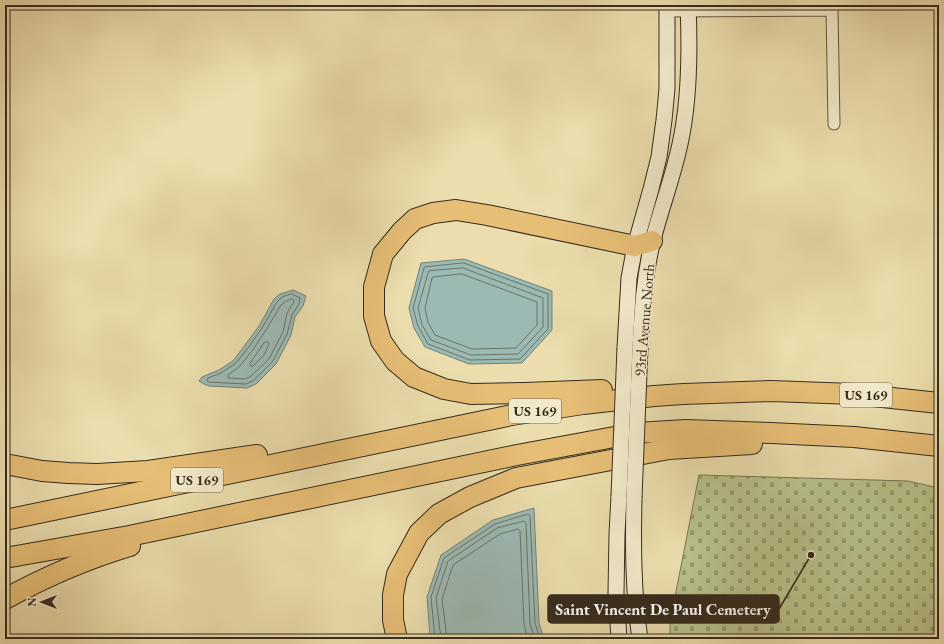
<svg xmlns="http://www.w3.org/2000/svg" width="944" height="644" font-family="'EB Garamond',serif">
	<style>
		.cemetery { fill: url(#cemetery-stones); stroke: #787653 }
		.water { fill: #9cbab4; stroke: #748178 }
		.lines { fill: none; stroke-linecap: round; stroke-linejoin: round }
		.shore { stroke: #6a7368; stroke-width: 1 }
		.street-casing { stroke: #645841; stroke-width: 13 }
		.secondary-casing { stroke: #372c1d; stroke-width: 17 }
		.highway-casing { stroke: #372c1d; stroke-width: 22 }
		.street { stroke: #f2e9ca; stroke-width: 11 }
		.secondary { stroke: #f2e9ca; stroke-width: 15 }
		.highway { stroke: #e6be76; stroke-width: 20 }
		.secondary-bridge-casing { stroke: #372c1d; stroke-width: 17; stroke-linecap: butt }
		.secondary-bridge { stroke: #f2e9ca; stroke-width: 15 }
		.labels { text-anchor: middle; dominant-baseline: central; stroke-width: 3; stroke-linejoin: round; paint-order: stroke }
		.shield { fill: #f2e9ca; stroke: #6f6551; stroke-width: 1 }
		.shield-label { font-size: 14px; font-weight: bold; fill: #372c1d }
		.street-label { font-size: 15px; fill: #372c1d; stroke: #f2e9ca }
		.leader { fill: none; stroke: #372c1d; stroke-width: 1.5 }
		.callout-dot { fill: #372c1d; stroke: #f2e9ca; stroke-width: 1.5 }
		.callout { fill: #372c1d; stroke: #372c1d; stroke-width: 1.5 }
		.callout-label { font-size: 16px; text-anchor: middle; font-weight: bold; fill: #fff }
	</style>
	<defs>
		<pattern id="cemetery-stones" width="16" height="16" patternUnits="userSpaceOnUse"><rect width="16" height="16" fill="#b8c089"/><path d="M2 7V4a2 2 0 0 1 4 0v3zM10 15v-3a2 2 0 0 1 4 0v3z" fill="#969c6f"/></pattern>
	</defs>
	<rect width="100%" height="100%" fill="#ebddad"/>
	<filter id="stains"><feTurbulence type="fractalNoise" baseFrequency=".005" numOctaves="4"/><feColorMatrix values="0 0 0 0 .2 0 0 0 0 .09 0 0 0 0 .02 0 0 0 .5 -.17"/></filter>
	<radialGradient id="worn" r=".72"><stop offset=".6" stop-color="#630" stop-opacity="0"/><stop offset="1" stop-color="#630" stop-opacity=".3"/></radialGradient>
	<polygon class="cemetery" points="699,475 908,481 939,488 939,639 670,639 670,622"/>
	<g class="water">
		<polygon points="464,259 552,291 552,330 522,363 469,364 425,347 414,328 409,308 421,263"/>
		<polygon points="293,290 306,296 303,306 295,317 291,335 276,364 256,384 247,388 209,386 204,384 199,381 202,377 219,370 233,361 245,345 259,326 274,299 280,294"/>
		<polygon points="534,508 539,623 544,639 432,639 430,636 427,597 441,555 493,520"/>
	</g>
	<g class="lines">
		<g class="shore">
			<polygon points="464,263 548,294 548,329 520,359 470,360 428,344 418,326 413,308 424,268 425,267"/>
			<polygon points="463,268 543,298 543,327 518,354 471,355 431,340 422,325 418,308 428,273 429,271"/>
			<polygon points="462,274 537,302 537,325 516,348 472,349 435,335 428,322 425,308 432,278 434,277"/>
			<polygon points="292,294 300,298 299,304 292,315 287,334 273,361 254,380 246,384 208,382 207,380 208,378 221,373 236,363 248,348 262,328 277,302 282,297"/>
			<polygon points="292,299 294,300 294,302 287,313 283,332 269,359 250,377 245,379 228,378 228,375 239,367 252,351 266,330 281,305 285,302"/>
			<polygon points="265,342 268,342 269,344 264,355 253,366 251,366 250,364"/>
			<polyline points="435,639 431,597 444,558 495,524 528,514 530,516 535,623 540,639"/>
			<polyline points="441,639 436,598 448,561 497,528 524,521 526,523 530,624 535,639"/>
			<polyline points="447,639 442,599 453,565 500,534 518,529 520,531 524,624 528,639"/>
		</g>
		<defs>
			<polyline id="street" points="667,11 832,10 834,124"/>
			<g id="secondary">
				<polyline points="625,348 629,278 635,246 651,189 659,157 664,120 667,89 667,5"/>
				<path d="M640,348c2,-36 4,-72 13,-108 8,-32 20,-63 27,-96 10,-45 10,-94 8,-139"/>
				<path d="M634,498c-1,47 -1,94 6,141"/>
				<polyline points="619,639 616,593 617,534 619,496"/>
			</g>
			<g id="highway">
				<polyline points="602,390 525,393 471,394 444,389 414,377 395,361 381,341 374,316 374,287 383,254 402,231 415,219 433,213 456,210 487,215 635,246 652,241"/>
				<polyline points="5,464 42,471 68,473 97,474 148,471 257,455"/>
				<polyline points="5,520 512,415 583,404 654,396 683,394 771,391 854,394 939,403"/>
				<polyline points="5,558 129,536 517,455 636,433 686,430 771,433 854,437 939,446"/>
				<path d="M5,599c40,-22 81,-40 125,-53"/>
				<polyline points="397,639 393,620 393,595 397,574 419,533 439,514 470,497 516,478 669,449 752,444"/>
			</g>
		</defs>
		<use href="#street" class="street-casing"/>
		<use href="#secondary" class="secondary-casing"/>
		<use href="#highway" class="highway-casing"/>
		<use href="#street" class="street"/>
		<use href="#secondary" class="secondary"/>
		<use href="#highway" class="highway"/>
		<defs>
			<g id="secondary-bridge">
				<polyline points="619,496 625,348"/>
				<polyline points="634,498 640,348"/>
			</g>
		</defs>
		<use href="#secondary-bridge" class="secondary-bridge-casing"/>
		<use href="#secondary-bridge" class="secondary-bridge"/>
	</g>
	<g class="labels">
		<g class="shield">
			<rect x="840" y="383" width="52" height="24" rx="3"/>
			<rect x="509" y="399" width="52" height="24" rx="3"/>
			<rect x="171" y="468" width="52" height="24" rx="3"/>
		</g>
		<g class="shield-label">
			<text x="866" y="395">US 169</text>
			<text x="535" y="411">US 169</text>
			<text x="197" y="480">US 169</text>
		</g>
		<g class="street-label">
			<text transform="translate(644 320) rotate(-85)">93rd Avenue North</text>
		</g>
	</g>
	<path class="leader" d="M811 555L779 609"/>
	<circle class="callout-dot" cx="811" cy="555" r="4"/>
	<rect class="callout" x="548" y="595" width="231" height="28" rx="4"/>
	<g class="callout-label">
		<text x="663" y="615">Saint Vincent De Paul Cemetery</text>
	</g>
	<rect width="944" height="644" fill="none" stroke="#ebddad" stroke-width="20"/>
	<rect x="6" y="6" width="932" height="632" fill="none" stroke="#372c1d" stroke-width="2"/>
	<rect x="10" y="10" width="924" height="624" fill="none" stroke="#372c1d"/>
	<g transform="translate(42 602) rotate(270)" stroke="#f2e9ca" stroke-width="3" paint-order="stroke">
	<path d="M0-3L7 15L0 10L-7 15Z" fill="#372c1d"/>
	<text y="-6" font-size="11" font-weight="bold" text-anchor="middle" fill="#372c1d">N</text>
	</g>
	<rect width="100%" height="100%" filter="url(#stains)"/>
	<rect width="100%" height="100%" fill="url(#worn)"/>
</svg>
